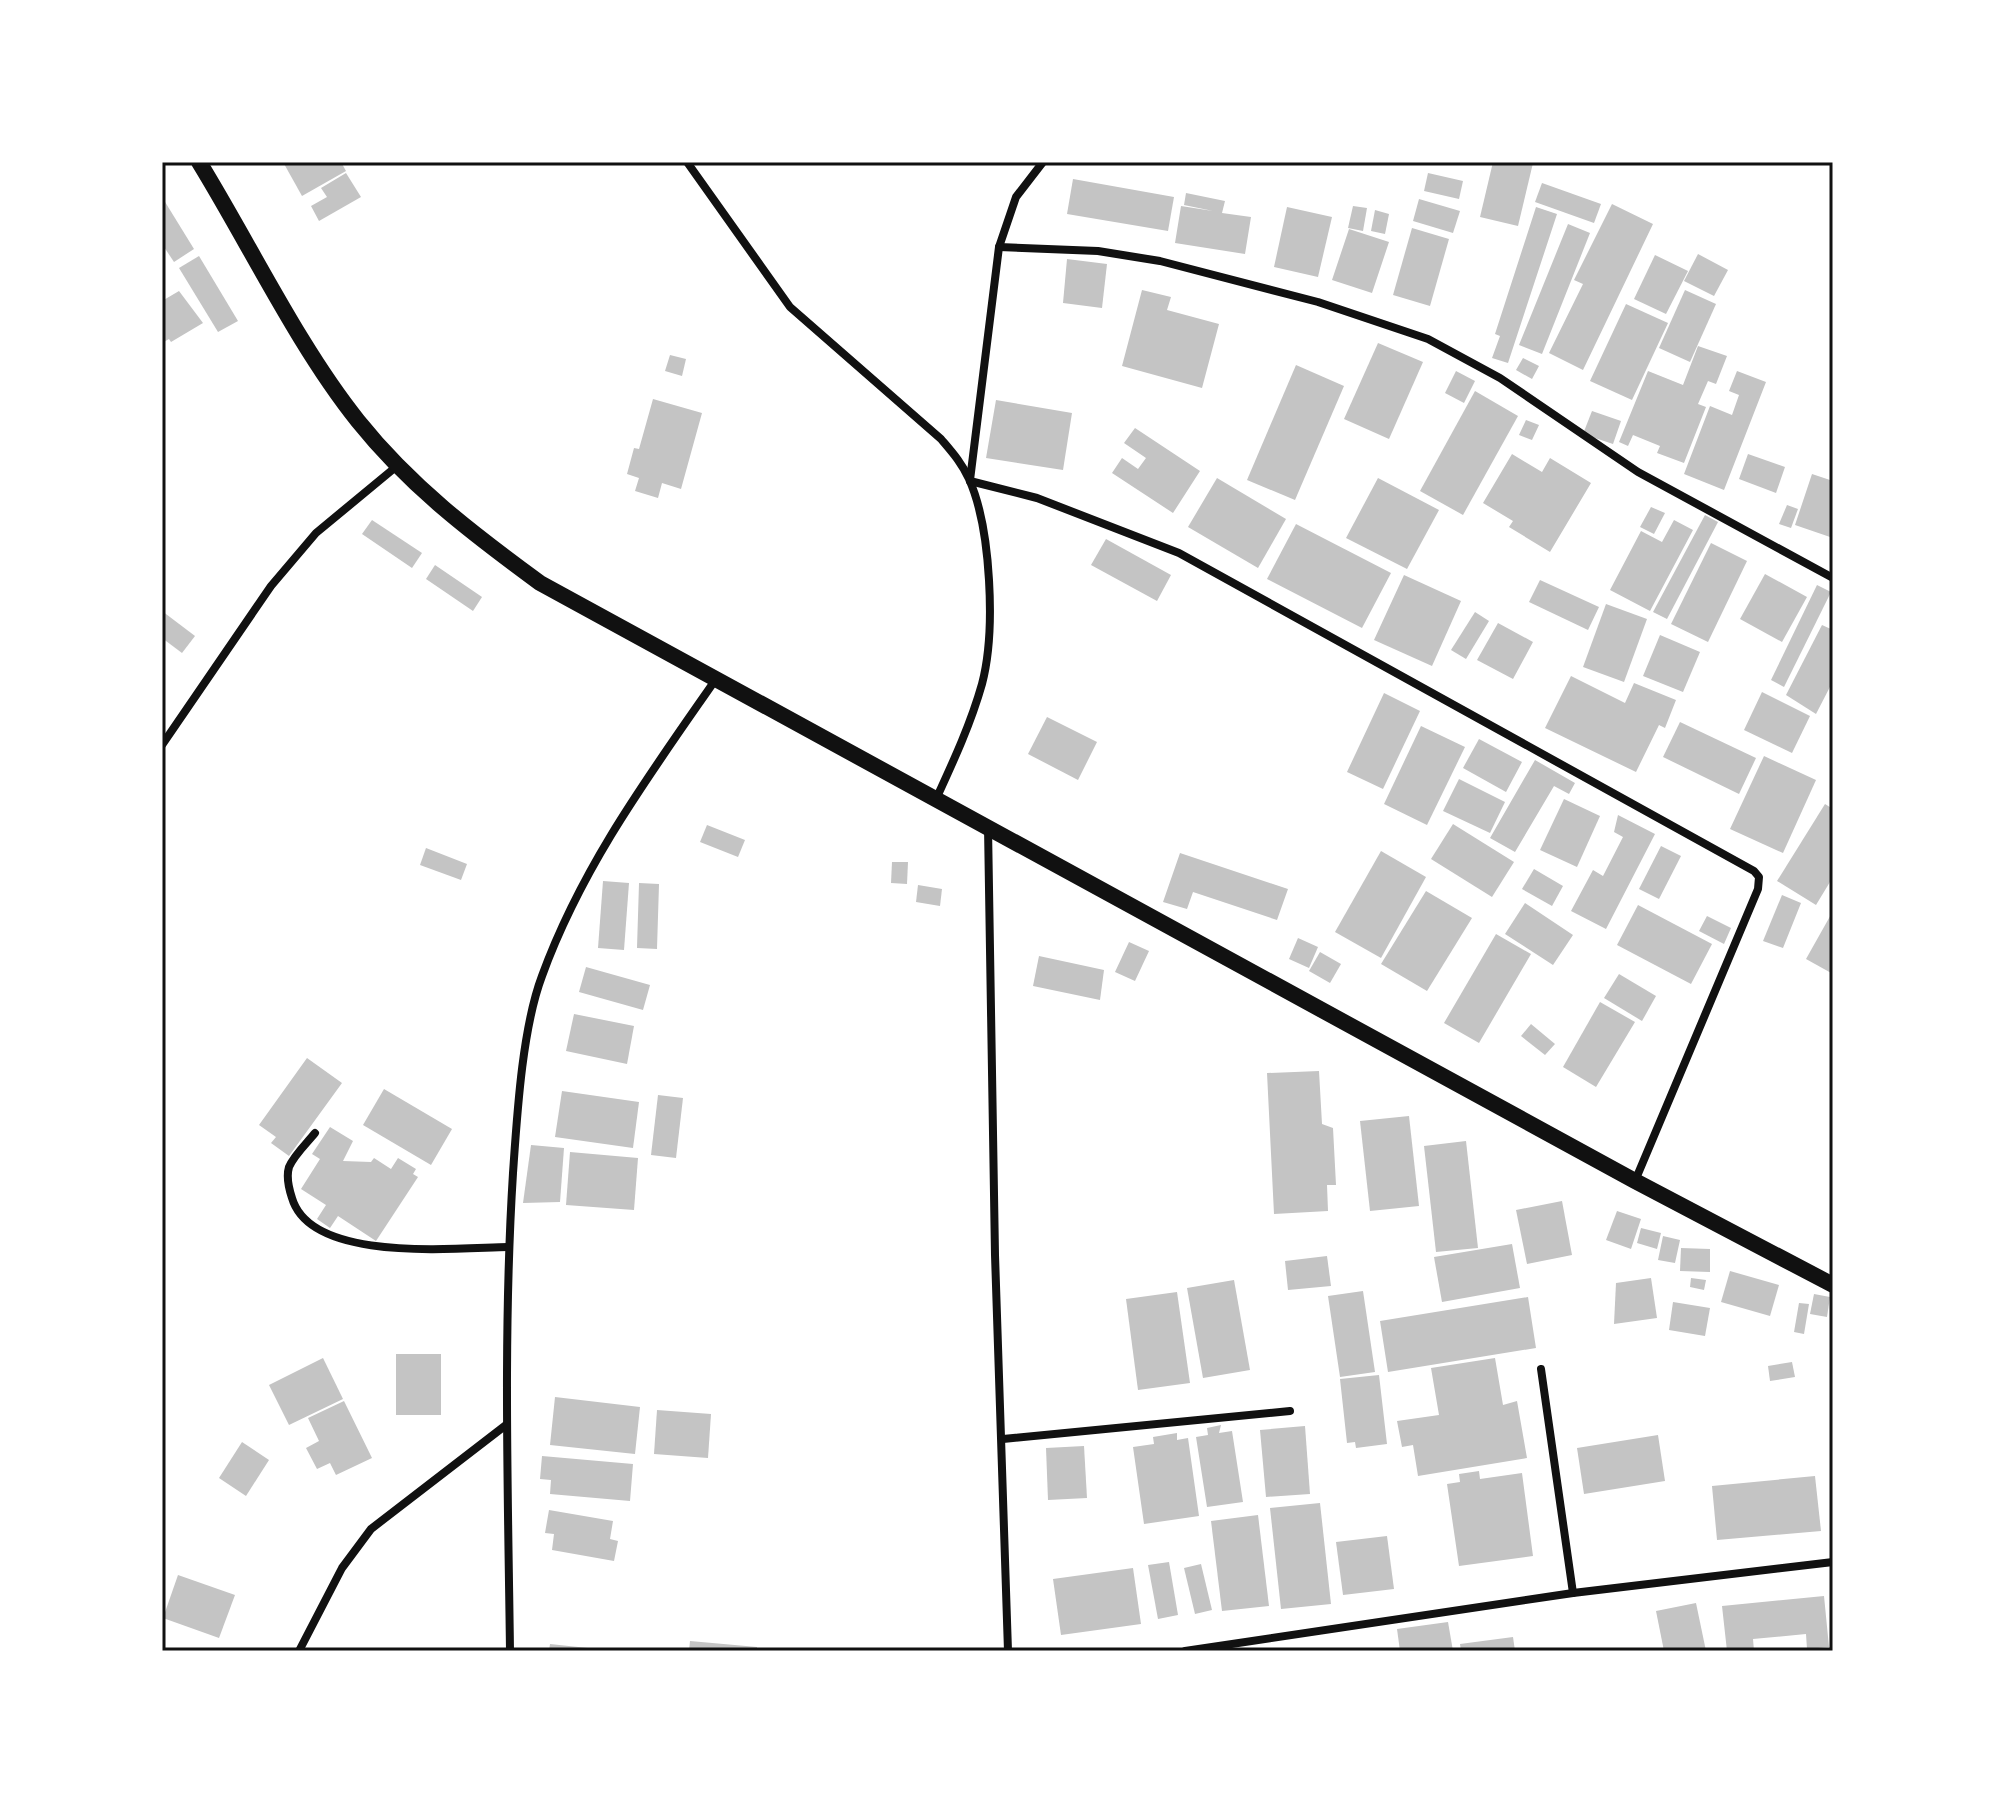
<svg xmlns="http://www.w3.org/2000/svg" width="1995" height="1813" font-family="'Alegreya Sans',sans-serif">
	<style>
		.building { fill: #c4c4c4 }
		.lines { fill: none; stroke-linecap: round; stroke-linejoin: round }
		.minor { stroke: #111; stroke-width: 8 }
		.secondary { stroke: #111; stroke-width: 16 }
		.neatline { fill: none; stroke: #111; stroke-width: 3 }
	</style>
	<rect width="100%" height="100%" fill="#fff"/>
	<g class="building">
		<polygon points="283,162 341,162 346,171 302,196"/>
		<polygon points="1493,162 1533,163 1518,226 1480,217"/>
		<polygon points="346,173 361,197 319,221 311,206 327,197 321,188"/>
		<polygon points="1428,173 1463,181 1459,199 1424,191"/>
		<polygon points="1073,179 1174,197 1168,231 1067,214"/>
		<polygon points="1542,183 1601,204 1594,223 1535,202"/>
		<polygon points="1186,193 1225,201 1222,213 1251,217 1245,254 1175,243 1181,206 1213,211 1184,205"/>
		<polygon points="162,197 194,249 174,262 162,244"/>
		<polygon points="1419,199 1460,211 1453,233 1413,221"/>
		<polygon points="1612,204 1653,224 1583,370 1549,353 1583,284 1574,280"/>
		<polygon points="1353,206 1367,208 1363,231 1348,228"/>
		<polygon points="1287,207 1332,217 1318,277 1274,267"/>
		<polygon points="1536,207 1557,214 1508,363 1492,358 1500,336 1495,334"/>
		<polygon points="1375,210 1389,214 1385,234 1371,231"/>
		<polygon points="1568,224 1590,233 1542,354 1519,345"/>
		<polygon points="1412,228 1449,239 1430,306 1393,295"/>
		<polygon points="1349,229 1389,242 1372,293 1332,280"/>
		<polygon points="1698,254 1728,270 1714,296 1684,281"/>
		<polygon points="1655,255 1688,271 1666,314 1634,299"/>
		<polygon points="199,256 238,321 218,332 179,268"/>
		<polygon points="1067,259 1107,264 1102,308 1063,303"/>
		<polygon points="1142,290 1171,297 1167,310 1219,324 1202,388 1122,366"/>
		<polygon points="1685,290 1716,304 1690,362 1659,348"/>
		<polygon points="179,291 203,323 171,342 169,339 162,343 162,301"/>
		<polygon points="1626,304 1668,323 1632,400 1590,381"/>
		<polygon points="1378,343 1423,362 1389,439 1344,419"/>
		<polygon points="1698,346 1727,356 1716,384 1708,381 1698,404 1706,407 1684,463 1657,453 1660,446 1633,435 1628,446 1619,442 1648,371 1683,385"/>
		<polygon points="670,355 686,359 682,376 665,371"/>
		<polygon points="1523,358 1539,366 1532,379 1516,370"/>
		<polygon points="1296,365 1344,386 1295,500 1247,480"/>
		<polygon points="1456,371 1475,381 1464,403 1445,393"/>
		<polygon points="1737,371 1766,382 1724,490 1684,474 1710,406 1732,415 1739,395 1729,391"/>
		<polygon points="1475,391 1518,416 1463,515 1420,491"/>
		<polygon points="653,399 702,413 681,489 662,483 658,498 635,491 639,478 627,474 634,448 639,449"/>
		<polygon points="996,400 1072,413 1063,470 986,458"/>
		<polygon points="1592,411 1621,421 1613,444 1583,434"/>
		<polygon points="1526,420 1539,425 1532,440 1519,435"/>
		<polygon points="1135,428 1200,471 1173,513 1112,473 1122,458 1138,469 1146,458 1124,443"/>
		<polygon points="1512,454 1542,472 1550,458 1591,483 1550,552 1509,527 1513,521 1483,503"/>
		<polygon points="1748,454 1785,467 1776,493 1739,479"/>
		<polygon points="1812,474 1833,481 1833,538 1795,525"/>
		<polygon points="1217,478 1286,519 1258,568 1188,527"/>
		<polygon points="1378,478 1439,510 1407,569 1346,538"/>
		<polygon points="1787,505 1798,509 1791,528 1779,524"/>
		<polygon points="1651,507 1665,513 1654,534 1640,527"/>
		<polygon points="1705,515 1718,522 1667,619 1653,612"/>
		<polygon points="372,520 422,553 412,568 362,534"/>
		<polygon points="1674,520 1693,530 1650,611 1610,590 1641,531 1662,542"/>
		<polygon points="1296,524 1391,573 1362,628 1267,579"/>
		<polygon points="1106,539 1171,575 1157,601 1091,565"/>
		<polygon points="1711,543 1747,561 1708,642 1671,624"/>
		<polygon points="435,565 482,597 473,611 426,579"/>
		<polygon points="1765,574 1807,597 1782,642 1740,619"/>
		<polygon points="1404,575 1461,601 1432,666 1374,640"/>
		<polygon points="1540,580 1599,607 1588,630 1529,602"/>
		<polygon points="1817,585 1831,592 1784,687 1771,680"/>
		<polygon points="1606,604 1647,619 1624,682 1583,667"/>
		<polygon points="162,611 195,636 182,653 162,638"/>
		<polygon points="1475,612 1489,621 1466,659 1451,650"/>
		<polygon points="1498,623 1533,642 1513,679 1477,660"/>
		<polygon points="1822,625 1833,630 1833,681 1816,714 1786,695"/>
		<polygon points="1660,635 1700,652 1683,692 1643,676"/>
		<polygon points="1571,676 1625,703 1634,683 1676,700 1665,728 1659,725 1636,772 1545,728"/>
		<polygon points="1762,692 1810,716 1792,753 1744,730"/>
		<polygon points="1384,693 1420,711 1383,789 1347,772"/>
		<polygon points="1047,717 1097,742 1078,780 1028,754"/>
		<polygon points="1680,722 1756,758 1739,794 1663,757"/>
		<polygon points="1421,726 1465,747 1427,825 1384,804"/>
		<polygon points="1479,739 1522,762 1506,792 1463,768"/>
		<polygon points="1764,756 1816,780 1783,853 1730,829"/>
		<polygon points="1535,760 1575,783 1569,794 1554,786 1515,852 1490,838"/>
		<polygon points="1459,779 1505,802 1490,833 1443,811"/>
		<polygon points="1564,799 1600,816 1577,867 1540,850"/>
		<polygon points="1825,804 1833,809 1833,877 1816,905 1777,881"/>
		<polygon points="1618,815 1655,834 1606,929 1571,911 1593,870 1603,876 1623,837 1614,832"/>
		<polygon points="1453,824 1514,862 1492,897 1431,859"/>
		<polygon points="707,825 745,840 738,857 700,842"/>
		<polygon points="1661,846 1681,856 1659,899 1639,889"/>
		<polygon points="426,848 467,864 461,880 420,865"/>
		<polygon points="1381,851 1426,877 1381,958 1335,932"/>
		<polygon points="1180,853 1288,889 1277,920 1193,892 1187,909 1163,902"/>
		<polygon points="892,862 908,862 907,884 891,883"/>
		<polygon points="1534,869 1563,886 1552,906 1522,889"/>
		<polygon points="603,881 629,883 624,950 598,948"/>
		<polygon points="639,883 659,884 657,949 637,948"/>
		<polygon points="918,885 942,889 940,906 916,902"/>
		<polygon points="1426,891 1472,918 1427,991 1381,964"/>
		<polygon points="1782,895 1801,903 1783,948 1763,941"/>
		<polygon points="1525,903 1573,935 1553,965 1505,934"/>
		<polygon points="1638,905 1712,944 1691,984 1617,945"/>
		<polygon points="1833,911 1833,974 1806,959"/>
		<polygon points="1707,916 1731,928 1724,944 1699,931"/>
		<polygon points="1496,934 1531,954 1479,1043 1444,1023"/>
		<polygon points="1298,938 1318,947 1309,968 1289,959"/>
		<polygon points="1129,942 1149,951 1135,981 1115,972"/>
		<polygon points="1320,952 1341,964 1330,983 1309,971"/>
		<polygon points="1039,956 1104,970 1100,1000 1033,986"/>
		<polygon points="586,967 650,985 643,1010 579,992"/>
		<polygon points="1619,974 1656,996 1642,1021 1604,998"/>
		<polygon points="1600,1002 1635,1022 1596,1087 1563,1067"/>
		<polygon points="574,1014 634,1026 627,1064 566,1051"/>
		<polygon points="1531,1024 1555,1044 1545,1055 1521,1036"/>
		<polygon points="307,1058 342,1083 289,1156 271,1143 276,1137 259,1125"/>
		<polygon points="1319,1071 1322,1124 1333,1128 1336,1185 1327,1185 1328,1211 1274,1214 1267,1073"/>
		<polygon points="384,1089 452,1129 431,1165 363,1125"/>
		<polygon points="562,1091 639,1102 633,1148 555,1137"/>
		<polygon points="658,1095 683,1098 676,1158 651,1155"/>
		<polygon points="1409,1116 1419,1206 1370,1211 1360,1121"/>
		<polygon points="330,1127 353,1141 343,1161 371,1162 374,1158 391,1169 398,1158 416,1169 413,1174 418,1177 376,1241 338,1216 330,1228 317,1219 326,1205 301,1189 320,1159 312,1154"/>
		<polygon points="1466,1141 1478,1248 1436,1252 1424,1146"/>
		<polygon points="531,1145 564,1148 560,1202 523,1203"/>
		<polygon points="570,1152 638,1158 634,1210 566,1205"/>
		<polygon points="1562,1201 1572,1255 1527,1264 1516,1210"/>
		<polygon points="1617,1211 1641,1219 1631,1249 1606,1240"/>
		<polygon points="1641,1228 1661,1233 1657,1249 1637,1243"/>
		<polygon points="1663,1236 1680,1240 1675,1263 1658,1260"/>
		<polygon points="1512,1244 1520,1288 1442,1302 1434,1257"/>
		<polygon points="1681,1248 1710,1249 1710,1272 1680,1271"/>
		<polygon points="1327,1256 1331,1286 1288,1290 1285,1261"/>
		<polygon points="1730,1271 1779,1285 1770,1316 1721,1302"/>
		<polygon points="1651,1278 1657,1318 1614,1324 1616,1283"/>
		<polygon points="1691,1278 1706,1280 1704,1290 1690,1287"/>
		<polygon points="1234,1280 1250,1370 1203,1378 1187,1288"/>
		<polygon points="1363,1291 1375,1372 1340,1377 1328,1296"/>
		<polygon points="1177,1292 1190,1383 1138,1390 1126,1299"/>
		<polygon points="1814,1294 1830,1297 1827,1317 1810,1314"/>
		<polygon points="1528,1297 1536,1348 1388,1372 1380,1321"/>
		<polygon points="1673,1302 1710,1308 1705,1336 1669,1330"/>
		<polygon points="1799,1303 1809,1304 1804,1334 1794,1332"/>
		<rect x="396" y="1354" width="45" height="61"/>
		<polygon points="323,1358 343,1399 289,1425 269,1385"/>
		<polygon points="1495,1358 1503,1405 1517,1401 1527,1458 1418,1476 1413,1445 1402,1447 1397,1421 1439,1415 1431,1368"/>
		<polygon points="1792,1362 1795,1377 1770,1381 1768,1366"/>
		<polygon points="1379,1375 1387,1444 1356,1448 1355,1442 1347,1443 1340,1379"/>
		<polygon points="555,1397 640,1407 635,1454 550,1445"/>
		<polygon points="344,1401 372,1458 336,1475 330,1463 317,1469 306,1448 319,1441 308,1418"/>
		<polygon points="657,1410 711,1414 708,1458 654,1454"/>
		<polygon points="1221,1425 1219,1433 1232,1431 1243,1502 1207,1507 1196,1437 1208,1435 1207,1428"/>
		<polygon points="1305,1426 1310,1494 1266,1497 1260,1430"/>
		<polygon points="1177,1433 1177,1440 1188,1438 1199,1516 1144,1524 1133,1447 1154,1444 1153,1437"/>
		<polygon points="1658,1435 1665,1481 1584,1494 1577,1448"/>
		<polygon points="242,1442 269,1460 246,1496 219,1478"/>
		<polygon points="1084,1446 1087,1498 1048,1500 1046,1448"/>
		<polygon points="542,1456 633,1464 630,1501 550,1494 551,1480 540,1479"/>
		<polygon points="1479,1471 1480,1479 1522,1473 1533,1556 1459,1566 1447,1484 1460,1482 1459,1474"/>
		<polygon points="1815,1476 1821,1531 1717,1540 1712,1486"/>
		<polygon points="1320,1503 1331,1604 1281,1609 1270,1508"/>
		<polygon points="549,1510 613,1521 610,1539 618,1541 614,1561 552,1550 554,1534 545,1533"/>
		<polygon points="1258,1515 1269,1606 1222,1611 1211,1521"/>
		<polygon points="1387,1536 1394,1589 1343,1595 1336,1542"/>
		<polygon points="1169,1562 1178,1615 1158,1619 1148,1565"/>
		<polygon points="1201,1564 1212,1610 1195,1614 1184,1568"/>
		<polygon points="1133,1568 1141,1624 1061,1635 1053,1579"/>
		<polygon points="178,1575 235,1595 219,1638 163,1618"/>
		<polygon points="1824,1596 1829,1647 1807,1649 1806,1634 1753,1639 1754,1651 1727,1651 1722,1606"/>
		<polygon points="1696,1603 1706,1651 1664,1651 1656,1611"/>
		<polygon points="1448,1622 1453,1651 1400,1651 1397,1629"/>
		<polygon points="1513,1637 1515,1651 1461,1651 1460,1644"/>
		<polygon points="690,1641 757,1647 757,1651 689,1651"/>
		<polygon points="550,1644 597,1649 597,1651 549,1651"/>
	</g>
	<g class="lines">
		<g class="minor">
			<path d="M687,162l103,145 151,132c11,13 21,24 28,40 22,49 27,152 13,205 -11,39 -28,76 -45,113"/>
			<polyline points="999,247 1098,251 1160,261 1318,302 1428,339 1500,378 1638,472 1833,578"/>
			<polyline points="970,480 999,247 1016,197 1043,162"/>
			<polyline points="970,481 1037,498 1179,553 1754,871 1759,877 1758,889 1635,1181"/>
			<polyline points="162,745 271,586 316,533 397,466"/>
			<polyline points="988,827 995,1255 1008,1651"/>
			<path d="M315,1133c-8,10 -21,22 -26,34 -3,10 0,22 3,31 19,65 163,50 216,49"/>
			<polyline points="1541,1369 1573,1593"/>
			<polyline points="1003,1439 1290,1411"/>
			<polyline points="299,1651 342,1568 371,1529 506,1425"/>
			<path d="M510,1651c-2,-159 -7,-319 3,-478 4,-57 9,-144 29,-197 40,-110 108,-202 174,-297"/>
			<polyline points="1185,1651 1573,1593 1833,1562"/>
		</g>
		<path class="secondary" d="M199,162c51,83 99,184 159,259 52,65 115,113 182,162l1095,598 198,104"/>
	</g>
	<rect width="1995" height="1813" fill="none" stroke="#ffffff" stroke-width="328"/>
	<rect x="164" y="164" width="1667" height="1485" class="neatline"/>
</svg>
